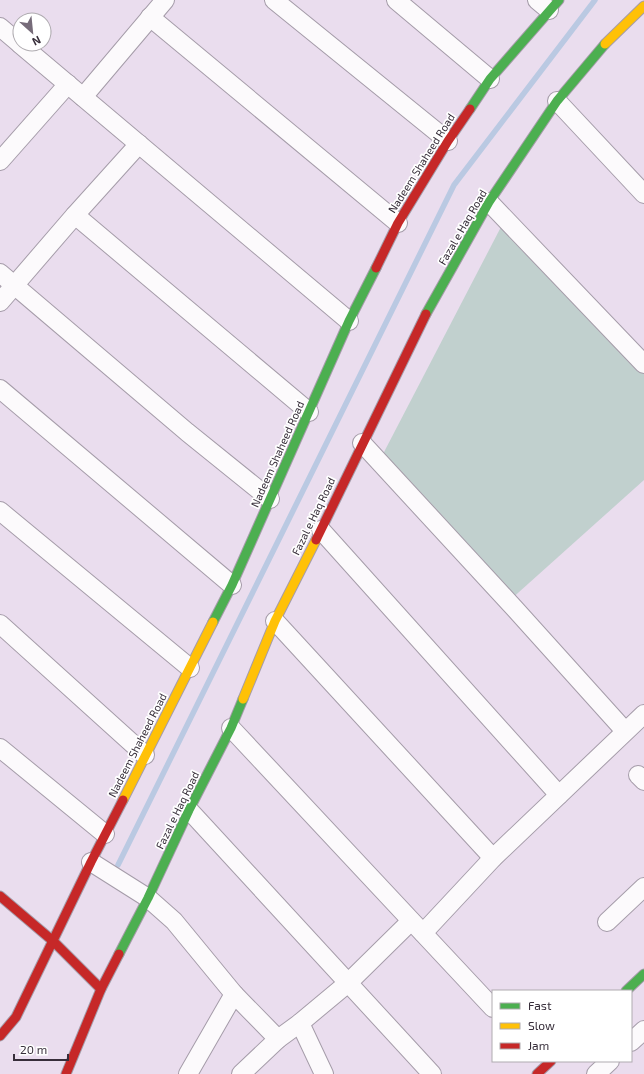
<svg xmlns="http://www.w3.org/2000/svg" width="644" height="1074" font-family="'Exo 2',sans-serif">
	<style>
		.green { fill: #c1d0ce }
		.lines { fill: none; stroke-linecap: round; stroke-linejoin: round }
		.stream { stroke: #bac9e2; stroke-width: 5.5 }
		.street-casing { stroke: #a59ca9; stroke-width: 20 }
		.fast-casing { stroke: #a59ca9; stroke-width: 11 }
		.slow-casing { stroke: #a59ca9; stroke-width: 11 }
		.jam-casing { stroke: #a59ca9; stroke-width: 11 }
		.street { stroke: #fcfafc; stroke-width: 18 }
		.fast { stroke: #4caf50; stroke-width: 9 }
		.slow { stroke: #ffc107; stroke-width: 9 }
		.jam { stroke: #c62828; stroke-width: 9 }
		.labels { text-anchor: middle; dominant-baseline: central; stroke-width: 3.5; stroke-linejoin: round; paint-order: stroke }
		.street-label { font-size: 11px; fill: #372e3a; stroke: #fff }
	</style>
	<rect width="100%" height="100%" fill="#eaddee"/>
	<polygon class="green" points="502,225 644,372 644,480 509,601 383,454"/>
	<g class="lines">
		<polyline class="stream" points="118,865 454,185 595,0"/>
		<defs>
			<g id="street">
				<polyline points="274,0 448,141"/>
				<polyline points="396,0 490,79"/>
				<polyline points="537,0 549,10"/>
				<polyline points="150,17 398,223"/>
				<polyline points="0,27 20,44"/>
				<polyline points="20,44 349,321"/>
				<polyline points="83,97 165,0"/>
				<polyline points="557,101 644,194"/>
				<polyline points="0,161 68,84"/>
				<polyline points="489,202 644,364"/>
				<polyline points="75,215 309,412"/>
				<polyline points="0,273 187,432 270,499"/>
				<polyline points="0,302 75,215 139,144"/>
				<polyline points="0,389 232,585"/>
				<polyline points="362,443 516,610 625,731"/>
				<polyline points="0,511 190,668"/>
				<polyline points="321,530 559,795"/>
				<polyline points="275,621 493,858"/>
				<polyline points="0,624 145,755"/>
				<polyline points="231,728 493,1008"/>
				<polyline points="0,748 105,834"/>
				<polyline points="638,775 644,781"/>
				<polyline points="189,810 432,1074"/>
				<polyline points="91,862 148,898 174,921 234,994 278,1039"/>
				<polyline points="607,922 644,887"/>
				<polyline points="423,933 493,858 644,714"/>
				<polyline points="300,1023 324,1074"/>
				<polyline points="631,1042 644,1030"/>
				<polyline points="188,1074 234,994"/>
				<polyline points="241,1074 278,1039 300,1023 348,983 411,921"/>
				<polyline points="596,1074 610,1061"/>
			</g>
			<g id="fast">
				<polyline points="470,109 490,79 559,0"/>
				<polyline points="426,314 489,202 557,101 605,44"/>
				<polyline points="213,622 232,585 349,321 376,268"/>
				<polyline points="119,954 148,898 189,810 231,728 243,699"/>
				<polyline points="626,991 644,974"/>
			</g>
			<g id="slow">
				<polyline points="605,44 644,6"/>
				<polyline points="243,699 275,621 316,540"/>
				<polyline points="123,800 213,622"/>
			</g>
			<g id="jam">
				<polyline points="376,268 398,223 448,141 470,109"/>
				<polyline points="316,540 426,314"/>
				<polyline points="0,896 53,941 101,989"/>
				<polyline points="0,1036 16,1017 91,862 123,800"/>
				<polyline points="66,1074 101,989 119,954"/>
				<polyline points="537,1074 551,1061"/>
			</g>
		</defs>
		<use href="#street" class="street-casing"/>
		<use href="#fast" class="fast-casing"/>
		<use href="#slow" class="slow-casing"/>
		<use href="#jam" class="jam-casing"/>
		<use href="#street" class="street"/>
		<use href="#fast" class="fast"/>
		<use href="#slow" class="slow"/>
		<use href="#jam" class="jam"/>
	</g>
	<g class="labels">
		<g class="street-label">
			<text transform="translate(421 163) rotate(-58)">Nadeem Shaheed Road</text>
			<text transform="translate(462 227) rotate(-60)">Fazal e Haq Road</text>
			<text transform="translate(277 454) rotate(-66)">Nadeem Shaheed Road</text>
			<text transform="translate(313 516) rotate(-64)">Fazal e Haq Road</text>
			<text transform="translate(137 745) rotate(-63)">Nadeem Shaheed Road</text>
			<text transform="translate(177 810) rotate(-64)">Fazal e Haq Road</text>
		</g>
	</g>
	<rect x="492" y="990" width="140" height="72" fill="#ffffff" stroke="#afabb0"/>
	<rect x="500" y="1003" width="20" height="6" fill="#4caf50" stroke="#afabb0"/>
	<text x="528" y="1010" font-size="12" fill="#372e3a">Fast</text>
	<rect x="500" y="1023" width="20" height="6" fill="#ffc107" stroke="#afabb0"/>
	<text x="528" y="1030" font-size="12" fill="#372e3a">Slow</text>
	<rect x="500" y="1043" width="20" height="6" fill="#c62828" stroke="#afabb0"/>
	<text x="528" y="1050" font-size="12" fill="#372e3a">Jam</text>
	<g transform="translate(32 32) rotate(153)"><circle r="19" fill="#ffffff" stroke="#afabb0"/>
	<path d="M0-3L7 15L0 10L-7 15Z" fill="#766b79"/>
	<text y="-6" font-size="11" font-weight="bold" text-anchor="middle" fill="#372e3a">N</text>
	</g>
	<path d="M14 1054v6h54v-6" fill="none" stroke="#372e3a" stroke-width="2"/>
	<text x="20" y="1054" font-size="12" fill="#372e3a" stroke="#ffffff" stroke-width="3" paint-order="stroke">20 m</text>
</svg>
